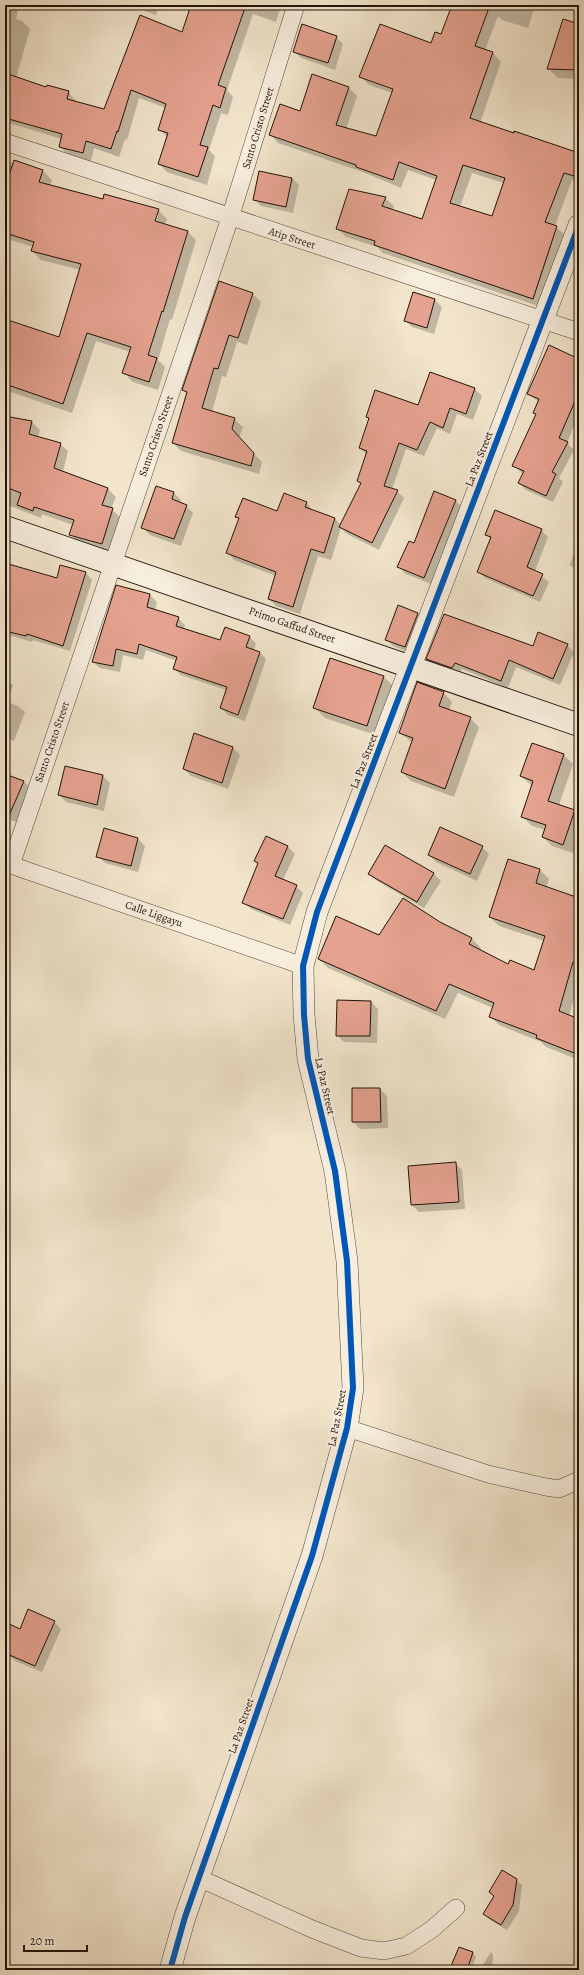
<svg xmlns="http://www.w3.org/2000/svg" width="584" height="1975" font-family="Alegreya,serif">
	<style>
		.shadow { fill: #0003; fill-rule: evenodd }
		.building { fill: #e5a290; stroke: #201308; fill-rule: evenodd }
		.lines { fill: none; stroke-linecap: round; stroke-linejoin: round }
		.minor-casing { stroke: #544839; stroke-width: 18 }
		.tertiary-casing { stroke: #544839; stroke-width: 22 }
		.secondary-casing { stroke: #201308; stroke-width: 24 }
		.minor { stroke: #f7eede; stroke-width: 17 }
		.tertiary { stroke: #f7eede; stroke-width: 21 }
		.secondary { stroke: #f7eede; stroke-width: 22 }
		.cycleway-casing { stroke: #f7eede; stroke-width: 8 }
		.cycleway { stroke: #0057b8; stroke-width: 6 }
		.labels { text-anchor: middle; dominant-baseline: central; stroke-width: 4; stroke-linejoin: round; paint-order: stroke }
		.street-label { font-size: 11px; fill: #201308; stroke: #f7eede }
	</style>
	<rect width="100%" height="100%" fill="#f2e5cc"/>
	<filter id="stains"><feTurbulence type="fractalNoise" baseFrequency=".005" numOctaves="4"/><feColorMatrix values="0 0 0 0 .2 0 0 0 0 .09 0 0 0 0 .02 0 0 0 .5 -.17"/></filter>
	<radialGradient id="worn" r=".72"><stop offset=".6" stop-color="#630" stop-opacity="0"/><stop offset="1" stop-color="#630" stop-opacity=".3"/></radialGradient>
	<g class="shadow">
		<polygon points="5,5 19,5 16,19 22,21 30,29 16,78 47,88 68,92 76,101 76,103 105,110 183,33 227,5 281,5 276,22 253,14 227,90 233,97 228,115 221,113 209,150 215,156 207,185 167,172 159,164 167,137 159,129 166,108 139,98 127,140 125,139 119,157 94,148 91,161 68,155 60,147 62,139 5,122"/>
		<polygon points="129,5 159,5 156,15"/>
		<path d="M453,5h42l2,2 1,-2h37l-7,23 -26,-8 -4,-4 -13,34 8,3 8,9 -21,61 99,31v29l-7,-3 -17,46 10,9 -24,72 -158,-54 -6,-6 -31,-10 -9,-9 48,-30 9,8 -2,5 30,9 14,-40 -28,-10 -7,18 -38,-16 -85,-29 -8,-9 31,-21 47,-26 9,9 -11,33 30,8 16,-44 -23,-8 -9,-9 72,-32 10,-9zM472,173l32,10 -11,35 -33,-11z"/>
		<polygon points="579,25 579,79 558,78 548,68"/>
		<polygon points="336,37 343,44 335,70 301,58 294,51"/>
		<path d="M5,161l38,10 9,9 -2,6 54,14 54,10 9,9 -2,6 22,6 9,9 -24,80 -2,-1 -12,41 7,7 -7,23 -25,-8 -9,-9 6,-21 -34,-11 -24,72 -67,-23v-70l54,18 22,-68 -40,-10 -9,-9 1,-4 -28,-9zM156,215h2l-3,11h-2z"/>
		<polygon points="292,178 299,185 293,213 261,206 254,199"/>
		<polygon points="220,283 253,294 261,302 247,345 237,342 226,377 222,376 212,412 234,419 243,427 239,438 262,462 259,474 181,451 173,443 187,394 183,390"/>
		<polygon points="413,294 435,300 442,307 434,334 412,327 405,320"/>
		<polygon points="579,360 579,413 567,443 574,450 559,478 563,482 553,502 526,490 519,483 523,474 513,465 537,415 534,412 539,402 528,394"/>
		<polygon points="475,389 482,396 473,420 457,414 450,434 437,428 424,456 406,449 392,489 397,491 404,498 379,550 347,534 341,528 331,560 318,556 300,614 276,606 269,599 276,576 234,560 228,553 240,520 236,517 277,512 307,503 313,511 335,519 341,525 361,484 358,481 367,455 360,448 370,420 367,417 419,407"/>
		<polygon points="5,417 32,422 40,430 38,437 60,444 68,451 63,471 108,489 116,497 111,509 120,517 110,552 78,542 71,534 73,525 42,514 41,518 5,504"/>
		<polygon points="157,487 174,493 181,500 180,503 186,506 193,513 181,546 150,535 143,528"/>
		<polygon points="435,493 456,501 463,508 431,584 406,574 399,567 414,545"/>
		<polygon points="541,530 548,537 535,571 549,582 540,602 485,578 478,571 491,539 487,535"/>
		<polygon points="577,544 579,545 579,573 570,565"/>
		<polygon points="5,551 11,557 9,565 58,579 61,567 86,573 92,580 70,651 33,640 32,642 5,634"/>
		<polygon points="117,586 150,595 157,602 155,610 178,618 185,625 184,629 221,641 250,637 256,644 254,650 259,652 266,659 245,721 228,715 221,708 226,690 181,675 174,669 177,661 146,650 143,660 123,655 120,672 100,668 93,662"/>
		<polygon points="418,614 425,621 412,654 393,646 386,639"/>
		<polygon points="567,645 574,652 560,685 516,667 508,688 462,669 459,674 434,666 427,659"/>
		<polygon points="331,659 384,677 394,687 378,736 325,718 315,708"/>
		<polygon points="5,678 13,685 8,702 18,706 25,712 14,741 5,738"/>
		<polygon points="443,692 452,702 449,710 470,718 479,727 454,797 411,781 402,772 413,743 400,733"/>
		<polygon points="233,748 240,755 228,789 191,776 184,769"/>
		<polygon points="564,755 573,764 559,805 574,811 579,815 579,834 573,853 552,846 543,837 545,830 532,826 522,816 532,786 521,776"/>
		<polygon points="65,767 103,776 110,783 104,811 66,802 59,795"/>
		<polygon points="5,775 24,782 31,788 16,822 5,818"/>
		<polygon points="105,830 138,839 145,846 138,872 105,863 98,856"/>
		<polygon points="266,837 288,847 295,854 283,880 296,886 303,893 290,925 251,909 244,902 259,864 255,861"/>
		<polygon points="482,847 489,854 477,881 436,862 429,855"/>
		<polygon points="508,860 540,870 549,879 546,888 579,899 579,980 569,1016 579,1020 579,1060 546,1047 541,1042 499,1025 490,1016 493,1008 458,993 445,1019 328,968 319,959 380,937 440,923 472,939 481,948 480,951 508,966 534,972 545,941 499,926 490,917"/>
		<polygon points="370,874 434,874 441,881 424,908 377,881"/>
		<polygon points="371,1002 378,1009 377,1043 344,1042 337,1035"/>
		<polygon points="353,1089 380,1089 387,1096 388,1128 360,1129 353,1122"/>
		<polygon points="455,1163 462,1170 465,1209 419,1212 412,1205"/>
		<polygon points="54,1622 61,1629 42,1672 15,1661 8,1654 20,1630"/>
		<polygon points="516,1880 522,1885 519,1911 507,1930 490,1920 484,1914"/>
		<polygon points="459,1948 473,1953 476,1957 471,1970 457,1970 452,1966"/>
		<polygon points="491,1952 493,1955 492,1970 480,1970"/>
	</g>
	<g class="building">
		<polygon points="191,5 246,5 218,85 226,88 220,108 213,105 200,145 208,147 198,177 158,164 168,133 158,130 166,104 131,90 118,132 117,131 111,149 86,141 83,153 59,147 62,134 5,118 5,84 8,74 46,87 47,85 69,91 67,99 104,109 140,15 182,32"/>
		<path d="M452,5h38l-15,41 18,6 -23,66 44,15v-2l65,22v8l-5,15 -10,-3 -19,49 12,4 -24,73 -159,-54 1,-4 -39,-12 13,-40 37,8 -4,9 40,13 15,-43 -38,-14 -6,18 -37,-13v-2l-87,-30 11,-31 20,7 12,-37 37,13 -13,38 40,11 17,-47 -34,-12 21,-53 51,19 4,-11 6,2zM463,165l42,13 -13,38 -42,-13z"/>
		<polygon points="563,19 579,24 579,70 547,69"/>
		<polygon points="302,24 337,36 328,63 293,52"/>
		<polygon points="14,160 43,170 39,182 103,199 104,194 159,209 155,221 188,231 163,312 162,311 148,355 157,358 149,382 122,373 131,347 87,333 63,404 5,384 5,319 59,337 81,264 31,251 34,242 5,233 5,188"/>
		<polygon points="259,171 292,178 286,207 253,200"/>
		<polygon points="219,281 253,293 238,338 229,335 218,369 214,368 202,408 235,418 232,429 254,453 251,466 172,443 187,392 182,390"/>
		<polygon points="413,292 435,299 427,328 404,321"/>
		<polygon points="549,345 579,359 579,392 559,438 568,442 552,472 556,474 546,496 518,483 524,471 512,466 536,414 533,413 539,399 527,394"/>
		<polygon points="430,372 475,388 466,414 450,408 443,428 430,422 417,450 399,443 384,486 398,490 372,543 339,527 361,483 357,481 367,451 359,448 369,418 366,417 375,390 418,405"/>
		<polygon points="5,416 32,421 29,434 61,443 54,468 108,488 102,505 113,508 102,544 69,535 74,520 34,507 33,511 17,505 21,493 5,487"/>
		<polygon points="156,486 174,492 172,499 187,505 174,539 141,528"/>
		<polygon points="434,491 456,500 424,578 397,567 409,541 414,543"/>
		<polygon points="284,493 307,502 305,507 335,518 324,553 311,549 293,607 268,599 276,572 226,553 239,518 235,517 243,498 277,511"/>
		<polygon points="495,510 542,529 527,567 543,574 533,596 477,572 491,537 485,535"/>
		<polygon points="5,563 57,578 60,565 86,572 63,646 27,634 26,636 5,631"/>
		<polygon points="116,585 150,594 147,607 179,617 176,626 220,640 225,627 250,636 246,647 260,652 238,715 220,708 227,687 173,669 177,657 139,644 137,654 116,649 113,666 92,662"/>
		<polygon points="398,605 418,613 405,647 385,640"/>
		<polygon points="444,614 533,646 538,632 568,644 553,679 509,660 501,681 455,663 452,668 426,659"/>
		<polygon points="330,658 384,676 367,726 313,708"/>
		<polygon points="417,682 444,692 439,706 471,717 445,789 401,772 413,738 399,733"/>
		<polygon points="194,733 233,747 222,783 183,769"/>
		<polygon points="532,743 564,754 548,801 575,810 563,845 542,837 546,825 521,817 533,781 520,776"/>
		<polygon points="65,766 103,775 97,805 58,795"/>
		<polygon points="5,774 24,781 5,825"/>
		<polygon points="440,827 483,846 470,874 428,855"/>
		<polygon points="104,828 138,838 131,866 96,857"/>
		<polygon points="266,836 288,846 275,876 297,885 283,919 242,903 258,863 254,861"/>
		<polygon points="385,845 434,873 417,902 368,874"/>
		<polygon points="508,859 540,869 536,883 579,898 579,964 573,962 559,1011 579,1019 579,1055 536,1038 537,1035 489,1017 494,1003 449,984 436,1011 318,959 336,916 379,935 403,898 440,922 472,938 469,944 508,964 510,960 534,970 545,936 489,917"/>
		<polygon points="337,1000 371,1001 370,1036 336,1036"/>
		<polygon points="352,1088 380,1088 381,1122 352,1122"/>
		<polygon points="456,1162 459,1202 411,1205 408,1166"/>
		<polygon points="28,1609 55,1621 35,1666 7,1654 5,1622 20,1629"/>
		<polygon points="502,1870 517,1879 513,1905 501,1925 483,1914 494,1896 489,1892"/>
		<polygon points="459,1947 473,1952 467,1970 451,1966"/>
	</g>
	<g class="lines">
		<defs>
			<g id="minor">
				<polyline points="5,142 579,332"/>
				<polyline points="5,863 303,966"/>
				<polyline points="11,865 230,218 296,5"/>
				<polyline points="347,1428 488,1474 546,1487 559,1489 579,1480"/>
				<polyline points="199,1878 312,1929 361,1948 384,1951 406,1946 431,1930 456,1908"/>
			</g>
			<polyline id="tertiary" points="170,1970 185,1917 312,1556 347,1428 353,1388 347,1261 335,1171 308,1059 304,1015 303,966 317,912 579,225"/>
			<polyline id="secondary" points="5,527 579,725"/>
		</defs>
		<use href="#minor" class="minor-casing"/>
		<use href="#tertiary" class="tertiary-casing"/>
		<use href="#secondary" class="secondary-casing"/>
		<use href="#minor" class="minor"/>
		<use href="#tertiary" class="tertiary"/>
		<use href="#secondary" class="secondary"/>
		<defs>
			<polyline id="cycleway" points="170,1970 185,1917 312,1556 347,1428 353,1388 347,1261 335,1171 308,1059 304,1015 303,966 317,912 579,225"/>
		</defs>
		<use href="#cycleway" class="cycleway-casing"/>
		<use href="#cycleway" class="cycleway"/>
	</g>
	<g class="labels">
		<g class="street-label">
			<text transform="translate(258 128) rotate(-73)">Santo Cristo Street</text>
			<text transform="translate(292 238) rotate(18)">Atip Street</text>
			<text transform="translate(156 436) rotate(-71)">Santo Cristo Street</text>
			<text transform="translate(479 459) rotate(-69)">La Paz Street</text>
			<text transform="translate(292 625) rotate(19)">Primo Gaffud Street</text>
			<text transform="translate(52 742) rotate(-71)">Santo Cristo Street</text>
			<text transform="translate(364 761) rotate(-69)">La Paz Street</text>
			<text transform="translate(154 914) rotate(19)">Calle Liggayu</text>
			<text transform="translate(325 1086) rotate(77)">La Paz Street</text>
			<text transform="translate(337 1418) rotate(-79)">La Paz Street</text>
			<text transform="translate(241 1726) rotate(-71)">La Paz Street</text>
		</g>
	</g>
	<rect width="584" height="1975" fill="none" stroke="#f2e5cc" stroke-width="20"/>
	<rect x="6" y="6" width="572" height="1963" fill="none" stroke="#201308" stroke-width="2"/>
	<rect x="10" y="10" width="564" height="1955" fill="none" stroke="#201308"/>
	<path d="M24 1945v6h63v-6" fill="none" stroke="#201308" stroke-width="2"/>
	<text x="30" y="1945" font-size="12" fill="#201308" stroke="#f7eede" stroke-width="3" paint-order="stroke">20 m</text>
	<rect width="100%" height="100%" filter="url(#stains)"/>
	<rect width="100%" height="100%" fill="url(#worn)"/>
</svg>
